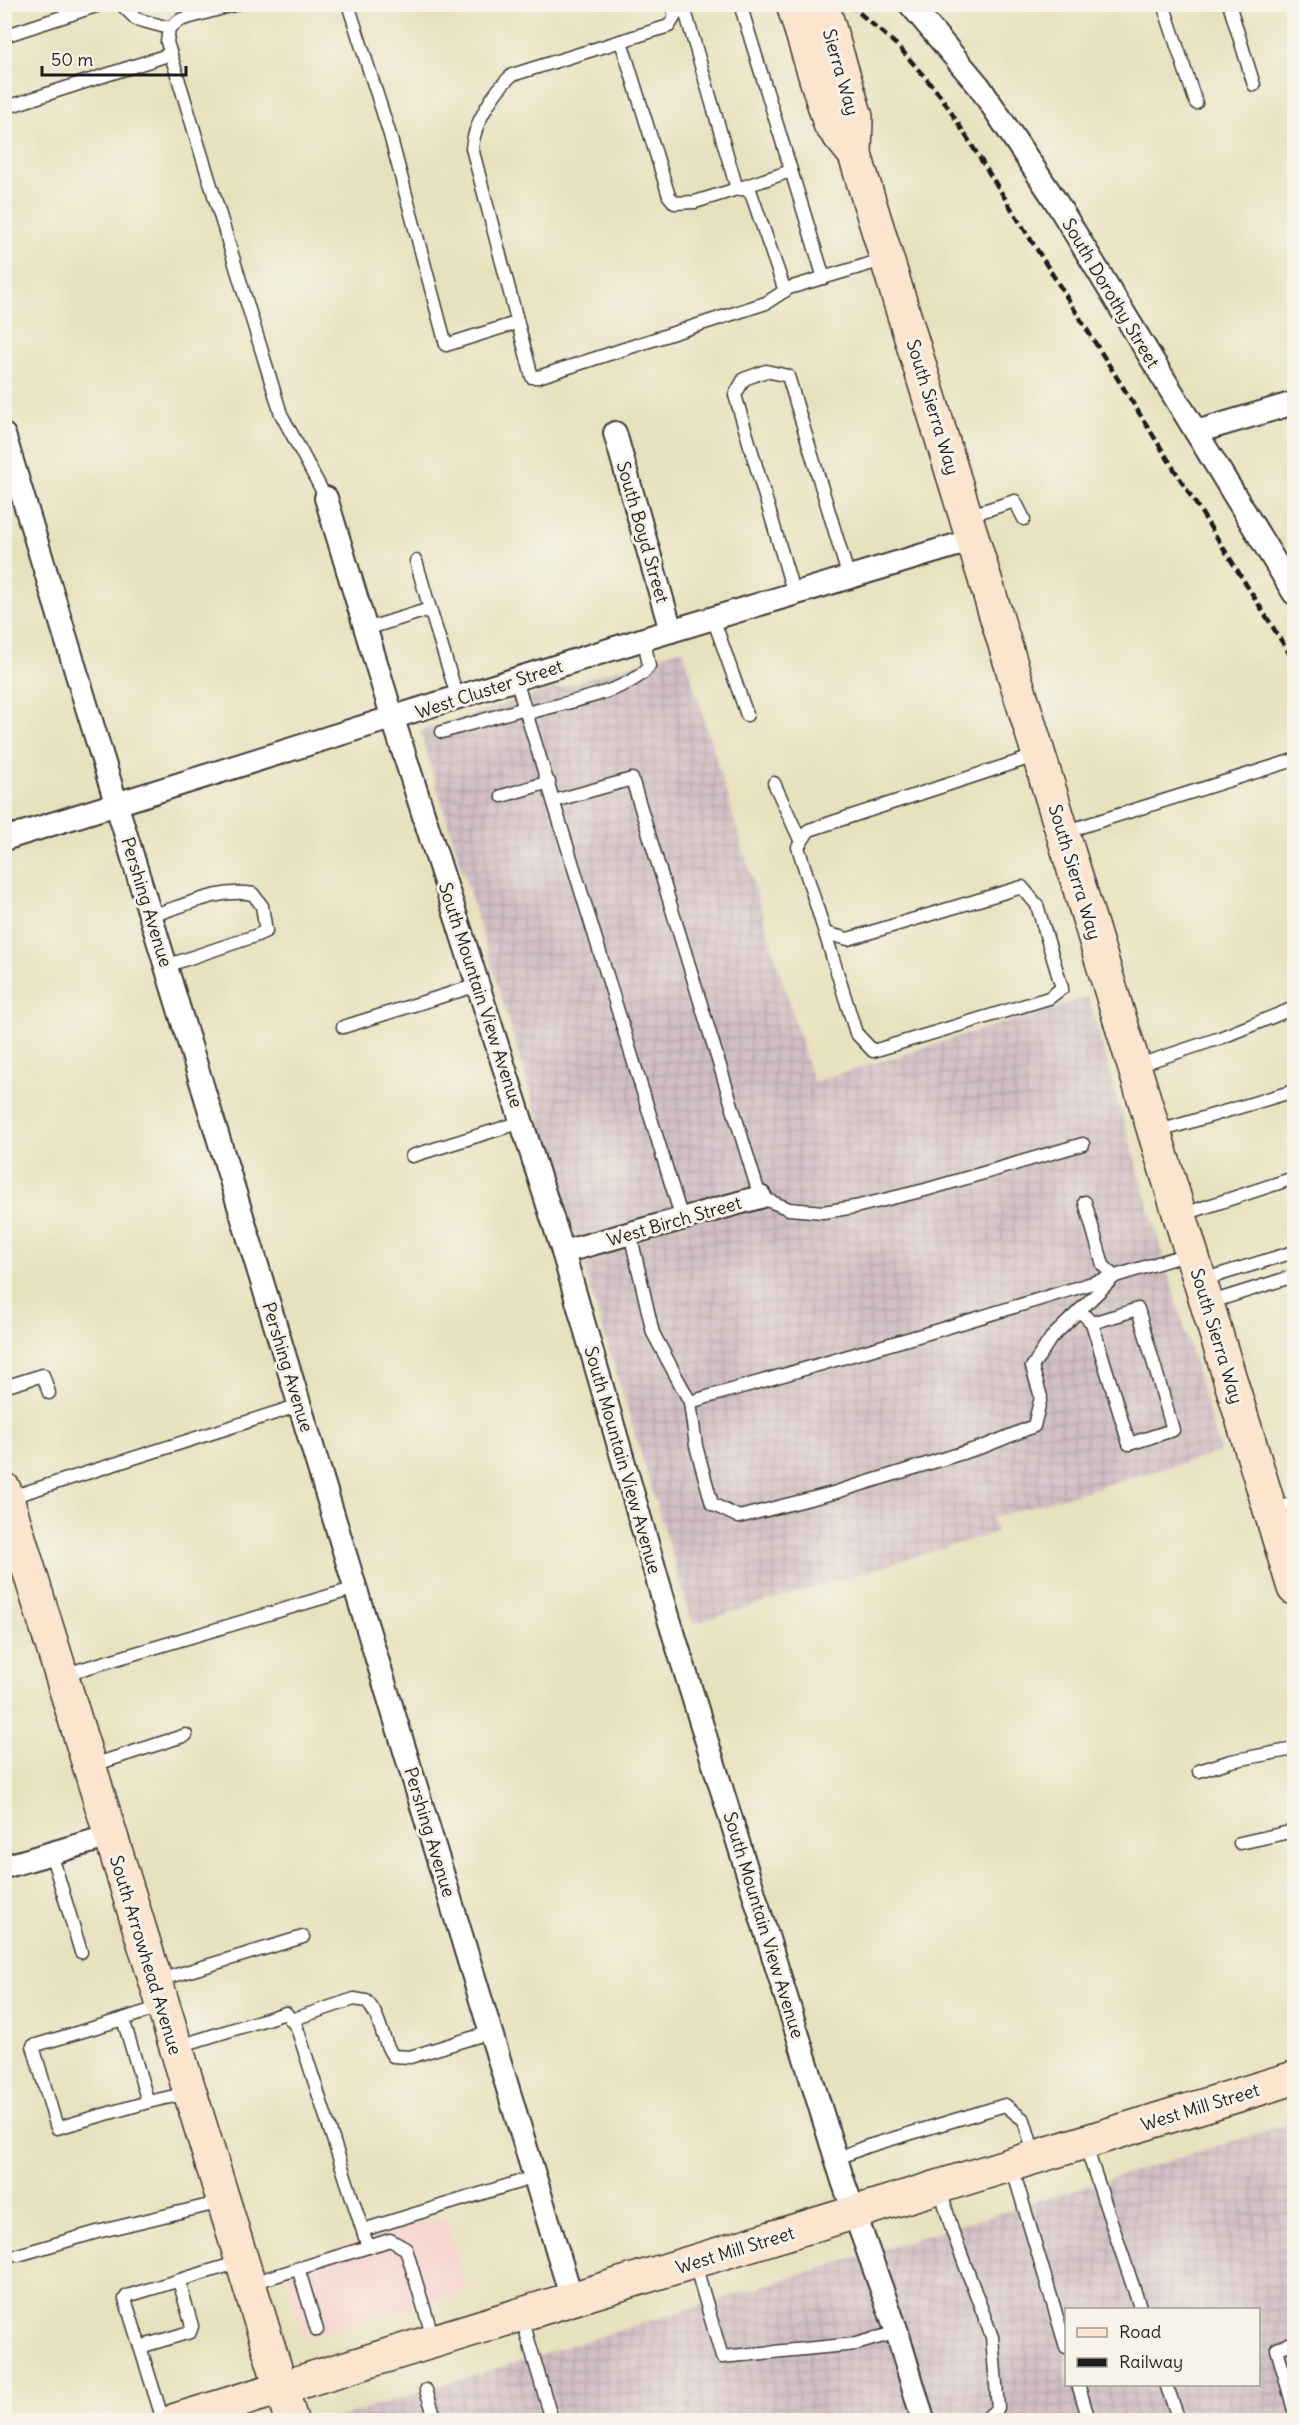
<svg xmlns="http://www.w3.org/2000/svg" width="1299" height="2425" font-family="Delius,sans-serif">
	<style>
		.built { fill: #f7d0ce }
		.industrial { fill: url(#industrial-grid); fill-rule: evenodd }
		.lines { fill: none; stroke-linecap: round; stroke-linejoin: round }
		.lane-casing { stroke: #3b3a34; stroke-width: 15 }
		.street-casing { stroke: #3b3a34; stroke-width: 26 }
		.secondary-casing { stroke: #3b3a34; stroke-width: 36 }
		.lane { stroke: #fff; stroke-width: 12 }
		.street { stroke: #fff; stroke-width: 22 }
		.secondary { stroke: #fbe5cf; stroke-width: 33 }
		.rail { stroke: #1c1c1c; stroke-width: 4.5; stroke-dasharray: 9 4.5; stroke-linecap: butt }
		.labels { text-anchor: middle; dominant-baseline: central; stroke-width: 6; stroke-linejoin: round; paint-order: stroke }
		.street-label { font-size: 18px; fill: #1c1c1c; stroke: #f7f3e8 }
	</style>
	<defs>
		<pattern id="industrial-grid" width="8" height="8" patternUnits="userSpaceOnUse" patternTransform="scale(1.5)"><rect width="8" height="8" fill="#d2bec4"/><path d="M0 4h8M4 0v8" fill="none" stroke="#b4a3a8"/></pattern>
	</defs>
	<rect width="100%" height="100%" fill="#f7f3e8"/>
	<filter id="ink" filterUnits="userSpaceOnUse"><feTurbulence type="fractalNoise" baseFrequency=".0167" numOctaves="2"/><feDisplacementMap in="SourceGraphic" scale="12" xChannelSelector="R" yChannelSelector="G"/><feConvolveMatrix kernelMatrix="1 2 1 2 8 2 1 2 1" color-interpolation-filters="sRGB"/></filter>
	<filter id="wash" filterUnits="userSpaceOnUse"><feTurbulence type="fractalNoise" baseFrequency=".008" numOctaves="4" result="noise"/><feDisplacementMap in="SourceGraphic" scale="24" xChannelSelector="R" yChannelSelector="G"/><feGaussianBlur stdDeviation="1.35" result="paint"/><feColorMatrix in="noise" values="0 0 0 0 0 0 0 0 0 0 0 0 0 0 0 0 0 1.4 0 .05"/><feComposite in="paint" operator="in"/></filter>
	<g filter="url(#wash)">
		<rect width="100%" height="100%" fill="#e8e1be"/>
		<polygon class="built" points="445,2217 467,2291 305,2337 284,2263"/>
		<g class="industrial">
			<polygon points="683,649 813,1082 1088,997 1220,1452 991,1518 997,1532 693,1624 420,731"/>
			<path d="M1294,2122v298h-964zM1066,2310h192v74h-192z"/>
		</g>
	</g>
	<g filter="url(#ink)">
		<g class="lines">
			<defs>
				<g id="lane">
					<polyline points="121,4 136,19 169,28"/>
					<polyline points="237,4 180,20 169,28 167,42 281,414 326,498"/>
					<polyline points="348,4 390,135 446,345 516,323"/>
					<path d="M672,4l3,12 -6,10 -157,49c-18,16 -38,48 -40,73l60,229h6l228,-74 23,-15 97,-29"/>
					<polyline points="683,4 737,189 791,171"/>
					<polyline points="740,4 824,278"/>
					<polyline points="1163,4 1196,103"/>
					<polyline points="1229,4 1254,85"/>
					<polyline points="4,36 102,4"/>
					<polyline points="621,41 669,196 675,203 695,202 737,189 745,189 751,193 785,291"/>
					<polyline points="4,108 171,54"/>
					<polyline points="967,516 1015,501 1024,519"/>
					<polyline points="416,561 430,609"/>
					<polyline points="794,594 735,395 744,379 766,371 788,376 849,578"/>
					<polyline points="713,618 747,715"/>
					<polyline points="366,629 430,609 458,699"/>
					<polyline points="516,680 682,1219"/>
					<path d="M527,713c31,-9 105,-21 122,-47l-5,-27"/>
					<polyline points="442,732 525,708"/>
					<polyline points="774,783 801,842"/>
					<polyline points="502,796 549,782"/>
					<polyline points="554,801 632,779 760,1197 789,1209 823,1212 855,1207 925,1190 1083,1144"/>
					<polyline points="1064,832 1294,760"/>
					<path d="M151,916c32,-10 69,-28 102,-22l9,12 4,25 -11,5 -89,30"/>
					<polyline points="825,933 856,1033 873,1051 1049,998 1062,988 1037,905 1022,887 848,939 825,933 798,847 809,830 1038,755"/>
					<polyline points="343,1027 478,985"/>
					<polyline points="1136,1066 1220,1038 1294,1008"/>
					<polyline points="1156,1132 1294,1091"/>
					<polyline points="412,1156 522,1122"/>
					<polyline points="1085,1202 1103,1265 1114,1277"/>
					<polyline points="1181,1215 1294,1178"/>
					<polyline points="630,1233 653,1333 690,1402"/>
					<polyline points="1114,1277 1051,1338 1032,1367 1041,1397 1034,1426 985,1446 833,1493 739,1517 712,1504 696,1446 690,1402 935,1331 1191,1253"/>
					<polyline points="1202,1280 1294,1252"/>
					<polyline points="1208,1303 1294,1276"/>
					<polyline points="1080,1311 1092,1323 1129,1444 1173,1430 1138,1309 1092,1323"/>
					<polyline points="4,1387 43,1375 49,1393"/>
					<polyline points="8,1498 300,1405"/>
					<polyline points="1272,1510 1294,1503"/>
					<polyline points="62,1675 356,1588"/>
					<polyline points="90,1766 186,1735"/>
					<polyline points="1199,1771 1231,1761 1294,1749"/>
					<polyline points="1240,1843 1294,1831"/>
					<polyline points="51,1853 81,1952"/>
					<polyline points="156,1981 303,1937"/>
					<polyline points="123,2019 148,2102 57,2128 33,2046 123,2019 161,2007"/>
					<path d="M291,2020l63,-21 12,2c15,14 15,39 27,55l17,1 81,-25"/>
					<polyline points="176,2047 286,2013 297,2028 368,2247 249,2284"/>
					<polyline points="148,2102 188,2093"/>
					<polyline points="1085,2144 1141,2310"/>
					<polyline points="836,2159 865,2147 1005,2105 1024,2120 1035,2157"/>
					<polyline points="1012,2167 1066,2347"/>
					<polyline points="940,2188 952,2230 992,2337 998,2408 985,2420"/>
					<polyline points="363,2230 535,2177"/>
					<polyline points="368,2247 390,2240 406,2249 434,2341"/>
					<polyline points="18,2255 97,2232 222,2202"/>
					<polyline points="695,2264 722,2357 856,2344 897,2332"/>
					<polyline points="298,2268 317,2330"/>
					<polyline points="521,2315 552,2420"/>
					<polyline points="1294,2342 1277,2349 1294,2410"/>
					<polyline points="140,2347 190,2332 192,2326 179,2281"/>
					<polyline points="1078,2384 1089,2420"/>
					<polyline points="1166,2384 1179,2420"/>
					<polyline points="426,2390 436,2420"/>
					<polyline points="163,2420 125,2299 127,2296 240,2262"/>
				</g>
				<g id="street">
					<polyline points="910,4 979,86 1055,200 1294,593"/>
					<polyline points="1196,432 1294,403"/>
					<polyline points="615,433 671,631"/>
					<polyline points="4,435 572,2299"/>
					<polyline points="326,498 393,719 563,1252 668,1616 843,2181 897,2332 923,2420"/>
					<polyline points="4,839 644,639 973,540"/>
					<polyline points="563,1252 760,1197"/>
					<polyline points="4,1867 110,1836"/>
				</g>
				<g id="secondary">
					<polyline points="793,4 830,124 855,155"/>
					<polyline points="822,4 856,117 855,155 1294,1588"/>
					<polyline points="4,1489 291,2420"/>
					<polyline points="176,2420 1294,2078"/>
				</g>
			</defs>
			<use href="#lane" class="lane-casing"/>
			<use href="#street" class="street-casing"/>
			<use href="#secondary" class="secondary-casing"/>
			<use href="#lane" class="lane"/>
			<use href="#street" class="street"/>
			<use href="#secondary" class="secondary"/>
			<polyline class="rail" points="849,4 899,47 941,96 1294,661"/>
		</g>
	</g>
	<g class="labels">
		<g class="street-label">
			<text transform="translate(841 72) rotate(74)">Sierra Way</text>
			<text transform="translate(1111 293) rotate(59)">South Dorothy Street</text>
			<text transform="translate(933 407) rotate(73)">South Sierra Way</text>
			<text transform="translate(643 532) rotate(74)">South Boyd Street</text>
			<text transform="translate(489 689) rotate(-18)">West Cluster Street</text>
			<text transform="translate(1075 872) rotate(73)">South Sierra Way</text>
			<text transform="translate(147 902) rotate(73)">Pershing Avenue</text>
			<text transform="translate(481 995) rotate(72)">South Mountain View Avenue</text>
			<text transform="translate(674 1221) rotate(-16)">West Birch Street</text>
			<text transform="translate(1217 1336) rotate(73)">South Sierra Way</text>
			<text transform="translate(288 1367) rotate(73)">Pershing Avenue</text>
			<text transform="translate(623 1460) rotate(74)">South Mountain View Avenue</text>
			<text transform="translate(430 1832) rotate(73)">Pershing Avenue</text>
			<text transform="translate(764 1925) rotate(73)">South Mountain View Avenue</text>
			<text transform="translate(146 1955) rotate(73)">South Arrowhead Avenue</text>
			<text transform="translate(1200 2107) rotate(-17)">West Mill Street</text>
			<text transform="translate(735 2250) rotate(-17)">West Mill Street</text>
		</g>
	</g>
	<rect width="1299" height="2425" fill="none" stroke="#f7f3e8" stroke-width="24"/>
	<rect x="1065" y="2308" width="195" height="78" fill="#f7f3e8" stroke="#9f9d96" stroke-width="1.5"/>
	<rect x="1077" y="2328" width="30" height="9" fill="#fbe5cf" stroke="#9f9d96" stroke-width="1.5"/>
	<text x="1119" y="2338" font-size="18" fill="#1c1c1c">Road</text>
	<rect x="1077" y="2358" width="30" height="9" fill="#1c1c1c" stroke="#9f9d96" stroke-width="1.5"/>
	<text x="1119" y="2368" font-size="18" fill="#1c1c1c">Railway</text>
	<path d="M42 66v9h144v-9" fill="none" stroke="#1c1c1c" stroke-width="3"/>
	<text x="51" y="66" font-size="18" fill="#1c1c1c" stroke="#f7f3e8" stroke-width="4.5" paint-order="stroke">50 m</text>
</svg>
